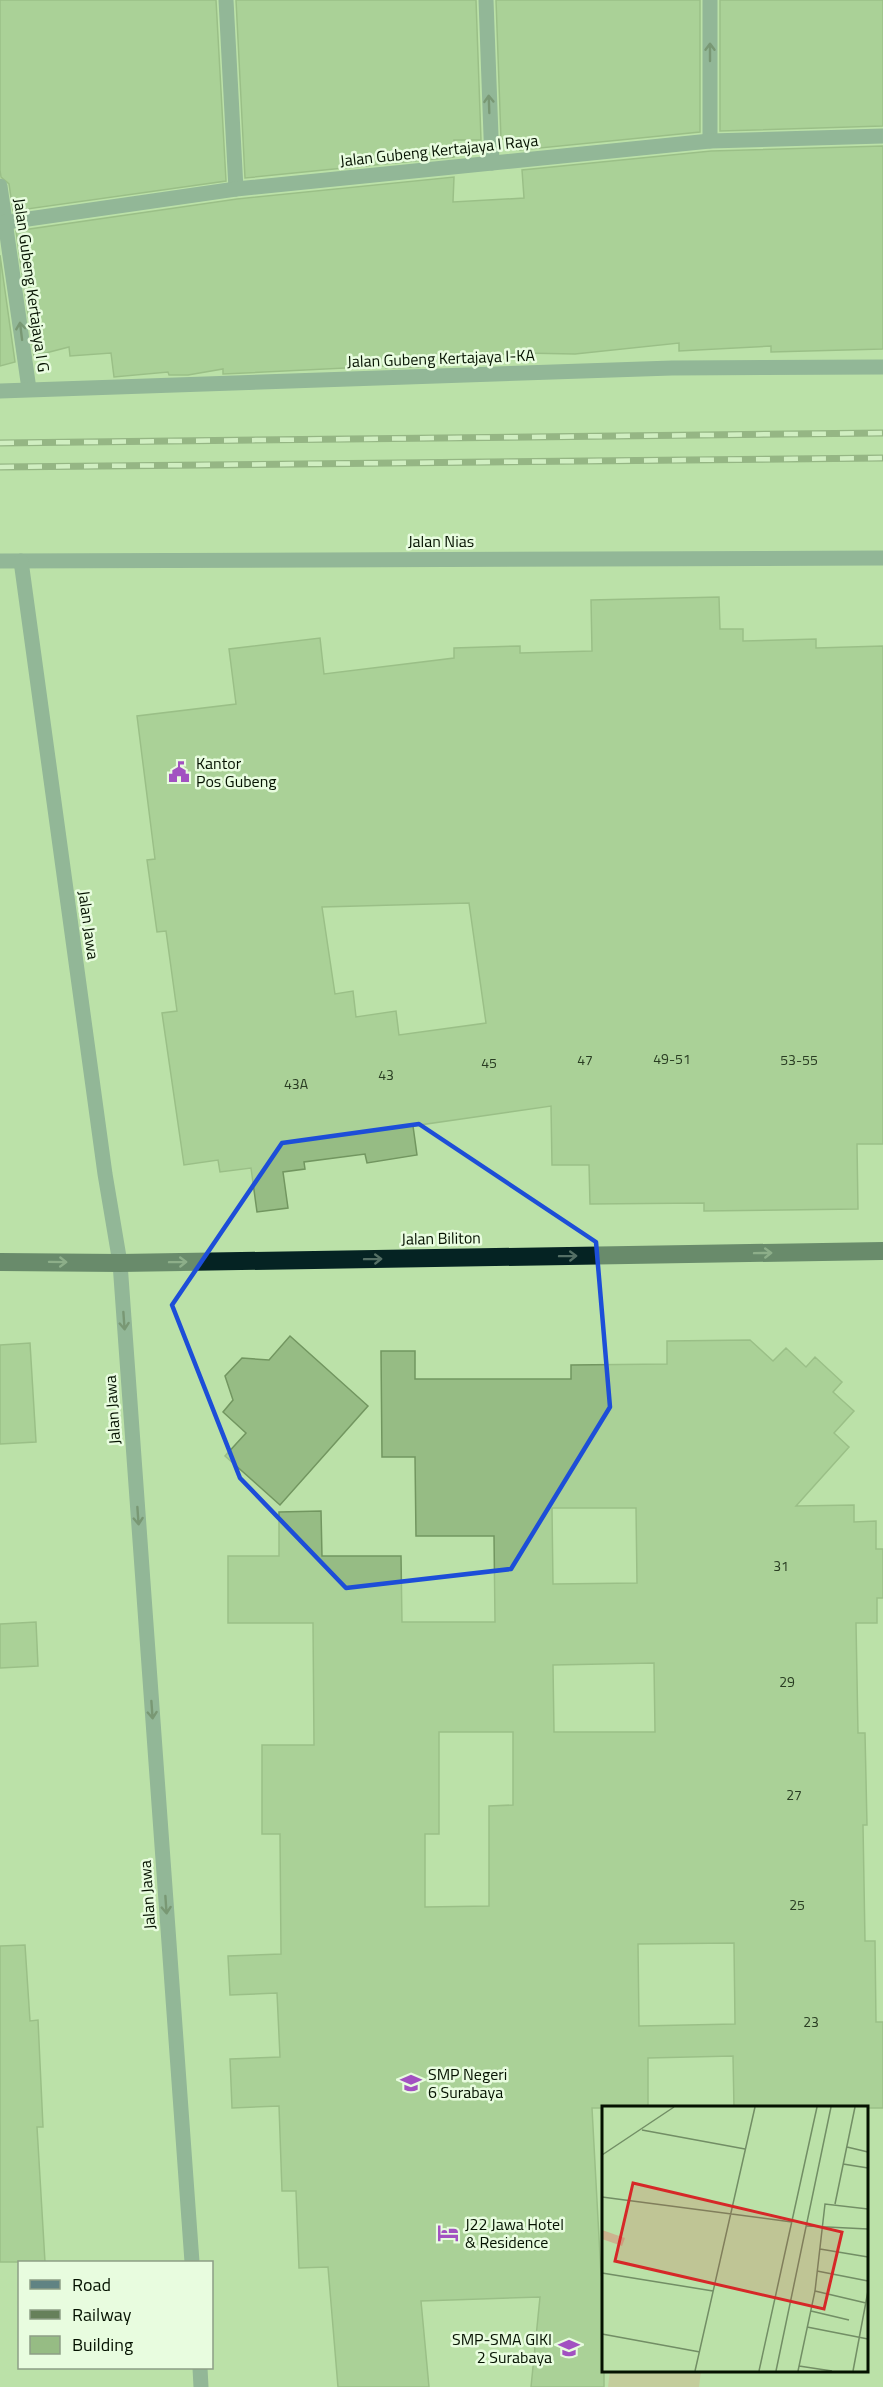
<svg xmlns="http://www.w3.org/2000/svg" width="883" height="2387" font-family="'Titillium Web',sans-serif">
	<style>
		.green { fill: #ccb38f }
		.building { fill: #96bc84; stroke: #729660; stroke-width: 1.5; fill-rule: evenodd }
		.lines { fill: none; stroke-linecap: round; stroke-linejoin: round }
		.minor { stroke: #608383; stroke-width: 15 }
		.highway { stroke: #052323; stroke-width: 18 }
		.rail-casing { stroke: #66805a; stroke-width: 7 }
		.rail { stroke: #e8fcdf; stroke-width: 4.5; stroke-dasharray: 14; stroke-linecap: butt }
		.oneway { stroke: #293f35 }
		.oneway2 { stroke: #546f65 }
		.marked { fill: none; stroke: #1d4ed8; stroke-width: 4.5; stroke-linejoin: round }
		.labels { text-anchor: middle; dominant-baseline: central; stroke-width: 5; stroke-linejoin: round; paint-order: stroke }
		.number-label { font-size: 14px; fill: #293c22 }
		.street-label { font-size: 16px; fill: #051201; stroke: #e8fcdf }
		.poi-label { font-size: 16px; fill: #051201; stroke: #e8fcdf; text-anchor: start }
		.inset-road { fill: none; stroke: #728e65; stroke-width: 1.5 }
		.view { fill: #d62828; fill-opacity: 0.15; stroke: #d62828; stroke-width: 3 }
		.inset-edge { fill: none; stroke: #051201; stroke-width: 3 }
	</style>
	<rect width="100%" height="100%" fill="#bbe1a8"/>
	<polygon class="green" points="610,2371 610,2370 701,2371 699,2387 608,2387"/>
	<g class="building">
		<polygon points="0,0 216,0 226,181 13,211 9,184 1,177 0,170"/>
		<polygon points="236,0 476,0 481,140 454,140 454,157 245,178"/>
		<polygon points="496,0 700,0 700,132 520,150 519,139 501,139"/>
		<polygon points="720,0 883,0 883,126 720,131"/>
		<polygon points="883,146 883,349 771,352 771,346 679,351 679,343 575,354 522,353 419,359 420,367 386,368 386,366 223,374 223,369 188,375 169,375 168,372 114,377 111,353 70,356 69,347 34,356 16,231 237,199 454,177 453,202 524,198 522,170 711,151"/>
		<polygon points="0,255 15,362 0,366"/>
		<path d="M719,597l1,32h23v12l73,-2v9l67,-2v498h-26l1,65 -154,2v-8l-114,1 -1,-39h-37l-1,-59 -138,20 4,29 -50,8 -2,-9 -61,8 1,7 -22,3 5,36 -31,4 -6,-44 -31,4 -2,-12 -34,5 -22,-152 15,-2 -11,-80 -9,1 -10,-72 8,-1 -18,-143 99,-12 -7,-55 91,-11 4,36 130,-16v-10l66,-2v7l72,-2 -1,-51zM469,903l17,120 -87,12 -3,-24 -40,6 -3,-26 -18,3 -13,-87z"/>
		<polygon points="290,1336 368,1406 280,1505 225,1456 246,1433 223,1412 233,1400 225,1376 242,1358 269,1360"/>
		<path d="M750,1340l23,21 13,-13 20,19 9,-10 27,25 -9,10 21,19 -20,22 15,14 -53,59 58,-1v17l22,-1v28h7v49h-6v25h-21l2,110h7l2,92h-4l2,116h10l1,81h7v86h-149l-1,-52 -85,2v50h-56l9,167h3v112h-73l9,-90 -119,4 8,86h-91l-10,-120 -29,1 -3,-77h-14l-3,-85 -47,2 -2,-49 50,-2 -3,-64 -47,2 -2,-39 53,-2 -1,-120h-18v-89h52l-1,-122h-85v-67h51v-44l42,-1 1,45h79l1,66h93l-1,-86h-78l-1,-79h-33l-1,-106h34v28h156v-14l96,-1v-23zM552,1508h84l1,75 -84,1zM654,1663l1,69h-101l-1,-67zM439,1732h74v73l-24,1v100l-64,1v-73h14zM734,1943l1,81 -96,2 -1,-82z"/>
		<polygon points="30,1343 36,1442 0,1444 0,1345"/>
		<polygon points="36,1622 38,1666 0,1668 0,1624"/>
		<polygon points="25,1945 30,2021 38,2020 43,2127 37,2127 45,2262 0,2262 0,1946"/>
	</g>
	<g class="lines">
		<g class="minor">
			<polyline points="226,0 236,189"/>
			<polyline points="486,0 492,163"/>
			<polyline points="710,141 710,0"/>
			<polyline points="0,186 29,389"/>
			<polyline points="0,223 236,189 710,141 883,136"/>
			<polyline points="0,391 672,368 883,367"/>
			<polyline points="0,561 883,558"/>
			<polyline points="21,561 105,1174 120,1263 192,2262"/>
			<polyline points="200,2368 201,2387"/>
		</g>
		<polyline class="highway" points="0,1262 120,1263 883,1251"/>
		<defs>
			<g id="rail">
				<polyline points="0,443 883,433"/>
				<polyline points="0,467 883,458"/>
			</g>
		</defs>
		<use href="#rail" class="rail-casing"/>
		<use href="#rail" class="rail"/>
	</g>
	<defs><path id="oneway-shaft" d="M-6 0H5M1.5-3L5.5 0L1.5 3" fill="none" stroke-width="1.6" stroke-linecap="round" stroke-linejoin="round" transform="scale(1.5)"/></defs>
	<g class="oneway">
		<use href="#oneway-shaft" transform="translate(710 52) rotate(-90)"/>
		<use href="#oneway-shaft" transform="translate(489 104) rotate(-92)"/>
		<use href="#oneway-shaft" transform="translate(21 331) rotate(-97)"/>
		<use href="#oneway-shaft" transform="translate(124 1321) rotate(86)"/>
		<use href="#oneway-shaft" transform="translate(138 1516) rotate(86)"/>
		<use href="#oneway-shaft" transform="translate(152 1710) rotate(86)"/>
		<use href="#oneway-shaft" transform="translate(166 1905) rotate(86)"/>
	</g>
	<g class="oneway2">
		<use href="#oneway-shaft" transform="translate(763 1253) rotate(-1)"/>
		<use href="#oneway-shaft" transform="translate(568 1256) rotate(-1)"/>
		<use href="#oneway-shaft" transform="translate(373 1259) rotate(-1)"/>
		<use href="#oneway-shaft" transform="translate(58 1262) rotate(1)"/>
		<use href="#oneway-shaft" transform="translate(178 1262) rotate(-1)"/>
	</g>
	<path d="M0 0H883V2387H0ZM419,1124l177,118 14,165 -99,162 -165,19 -106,-110 -68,-173 110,-162z" fill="#bbe1a8" fill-opacity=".55" fill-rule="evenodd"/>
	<path class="marked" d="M419,1124l177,118 14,165 -99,162 -165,19 -106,-110 -68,-173 110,-162z"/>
	<defs>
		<symbol id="civic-bare" viewBox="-9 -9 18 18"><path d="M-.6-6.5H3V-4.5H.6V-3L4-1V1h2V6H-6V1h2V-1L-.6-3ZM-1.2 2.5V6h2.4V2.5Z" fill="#a251c1" stroke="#e8fcdf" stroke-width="2.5" paint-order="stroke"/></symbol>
		<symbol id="school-bare" viewBox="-9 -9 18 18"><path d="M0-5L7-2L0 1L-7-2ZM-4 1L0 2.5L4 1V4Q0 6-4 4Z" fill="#a251c1" stroke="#e8fcdf" stroke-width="2.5" paint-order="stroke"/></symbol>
		<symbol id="hotel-bare" viewBox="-9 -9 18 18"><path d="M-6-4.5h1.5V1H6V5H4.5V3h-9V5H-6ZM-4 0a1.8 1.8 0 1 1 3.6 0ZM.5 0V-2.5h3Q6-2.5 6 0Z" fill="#a251c1" stroke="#e8fcdf" stroke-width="2.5" paint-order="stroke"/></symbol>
	</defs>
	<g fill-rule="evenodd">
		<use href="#civic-bare" x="164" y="757" width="30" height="30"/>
		<use href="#school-bare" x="396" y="2068" width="30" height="30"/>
		<use href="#hotel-bare" x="433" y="2218" width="30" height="30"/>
		<use href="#school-bare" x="554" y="2333" width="30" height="30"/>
	</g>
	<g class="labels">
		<g class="number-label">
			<text x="672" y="1058">49-51</text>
			<text x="585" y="1059">47</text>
			<text x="799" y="1059">53-55</text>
			<text x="489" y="1062">45</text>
			<text x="386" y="1074">43</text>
			<text x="296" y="1083">43A</text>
			<text x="781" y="1565">31</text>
			<text x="787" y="1681">29</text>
			<text x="794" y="1794">27</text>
			<text x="797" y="1904">25</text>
			<text x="811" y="2021">23</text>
		</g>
		<g class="street-label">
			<text transform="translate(439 150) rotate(-6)">Jalan Gubeng Kertajaya I Raya</text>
			<text transform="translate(32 285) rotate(82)">Jalan Gubeng Kertajaya I G</text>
			<text transform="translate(441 358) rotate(-2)">Jalan Gubeng Kertajaya I-KA</text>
			<text x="441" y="541">Jalan Nias</text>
			<text transform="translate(89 925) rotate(82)">Jalan Jawa</text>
			<text transform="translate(441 1238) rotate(-1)">Jalan Biliton</text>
			<text transform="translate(112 1410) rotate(-94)">Jalan Jawa</text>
			<text transform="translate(147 1895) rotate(-94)">Jalan Jawa</text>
		</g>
		<g class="poi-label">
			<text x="196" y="763">Kantor<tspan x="196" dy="18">Pos Gubeng</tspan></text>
			<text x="428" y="2074">SMP Negeri<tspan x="428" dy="18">6 Surabaya</tspan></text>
			<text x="465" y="2224">J22 Jawa Hotel<tspan x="465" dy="18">&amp; Residence</tspan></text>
			<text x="552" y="2339" text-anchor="end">SMP-SMA GIKI<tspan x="552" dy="18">2 Surabaya</tspan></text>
		</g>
	</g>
	<g transform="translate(602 2106)">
		<rect width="266" height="266" fill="#bbe1a8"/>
		<path d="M0,124l23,8 -3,8 -20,-7z" fill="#ccb38f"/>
		<path class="inset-road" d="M40,24l103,19M245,41l21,5M0,49l72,-48M241,58l25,4M0,91l190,25M233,98l20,-97M205,120l61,3M218,143l48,8M215,165l51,10M0,167l111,18M213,185l51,12M209,205l38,9M205,221l61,12M0,228l98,18M197,260l33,5M93,265l60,-264M157,265l58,-264M174,265l55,-264M196,265l17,-80 10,-87 43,5M251,265l15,-80"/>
		<path class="view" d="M31,77l209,49 -18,77 -209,-48z"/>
		<rect width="266" height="266" class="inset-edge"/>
	</g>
	<rect x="18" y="2261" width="195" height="108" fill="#e8fcdf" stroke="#8d9e86" stroke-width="1.5"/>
	<rect x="30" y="2280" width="30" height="9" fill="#608383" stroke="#8d9e86" stroke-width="1.5"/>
	<text x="72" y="2291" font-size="18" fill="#051201">Road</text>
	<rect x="30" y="2310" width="30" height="9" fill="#66805a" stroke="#8d9e86" stroke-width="1.5"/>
	<text x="72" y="2321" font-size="18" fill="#051201">Railway</text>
	<rect x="30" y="2336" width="30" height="18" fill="#96bc84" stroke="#8d9e86" stroke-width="1.5"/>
	<text x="72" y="2351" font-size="18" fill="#051201">Building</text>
</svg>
